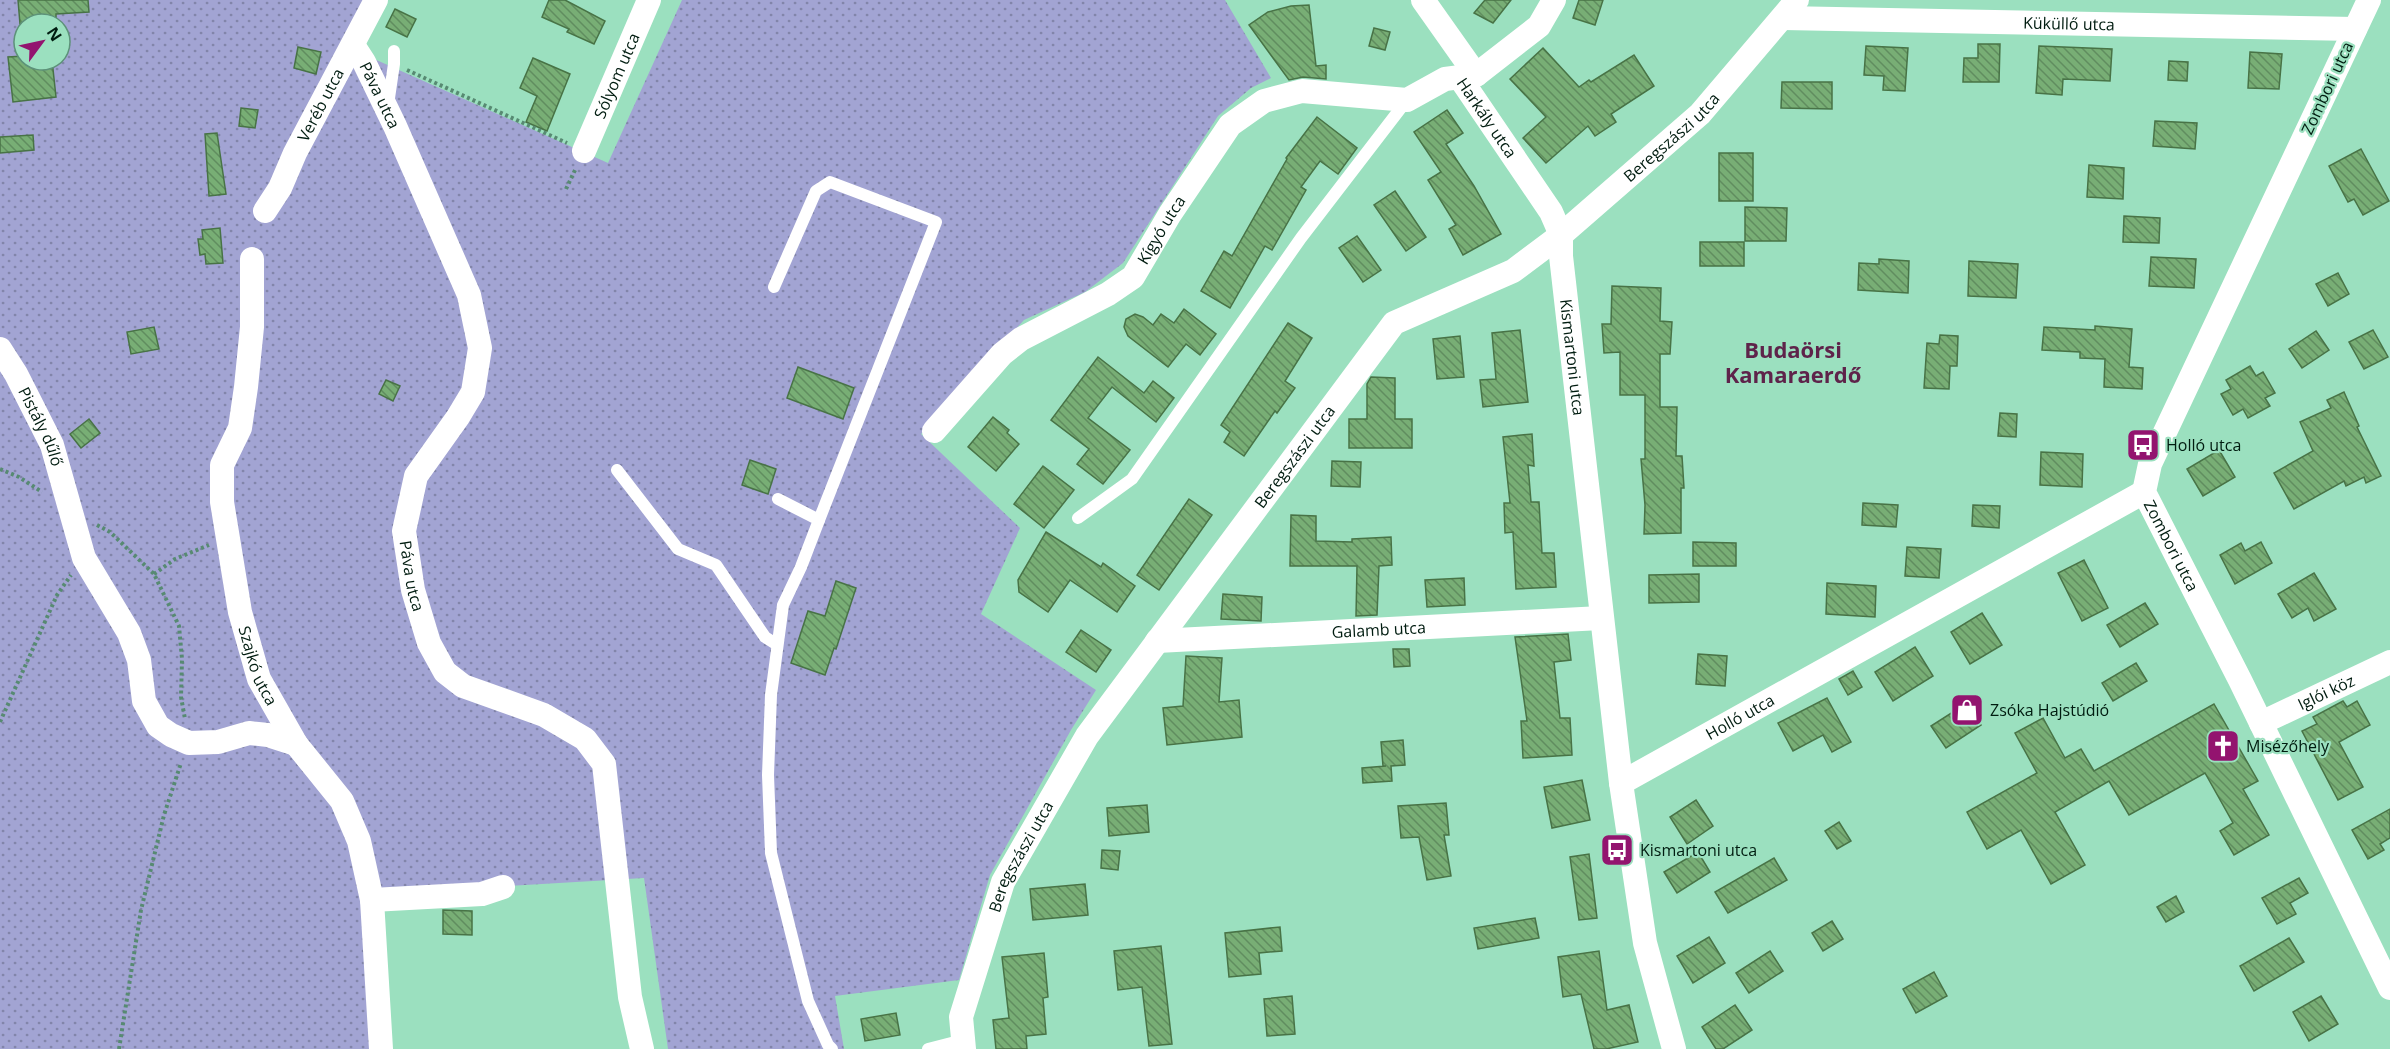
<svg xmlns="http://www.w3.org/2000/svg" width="2390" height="1049" font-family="'Open Sans',sans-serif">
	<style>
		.grass { fill: url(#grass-dots); fill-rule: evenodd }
		.building { fill: url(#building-back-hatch); stroke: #487346; stroke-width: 1.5 }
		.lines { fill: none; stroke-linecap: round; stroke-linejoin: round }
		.path { stroke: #578a72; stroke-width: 4; stroke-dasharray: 3 3; stroke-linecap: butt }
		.service { stroke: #fff; stroke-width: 12 }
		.minor { stroke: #fff; stroke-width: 24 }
		.labels { text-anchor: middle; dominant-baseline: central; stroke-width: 4.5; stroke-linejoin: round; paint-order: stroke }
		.street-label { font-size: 16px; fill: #001c10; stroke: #9be0bf }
		.poi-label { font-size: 16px; fill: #001c10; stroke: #9be0bf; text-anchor: start }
		.district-label { font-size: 22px; font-weight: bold; fill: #5e234a; stroke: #9be0bf }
	</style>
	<defs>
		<pattern id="grass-dots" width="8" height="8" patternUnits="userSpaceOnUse" patternTransform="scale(1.5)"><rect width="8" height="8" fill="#a2a4d3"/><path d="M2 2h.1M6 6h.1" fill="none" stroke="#8285aa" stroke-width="1.8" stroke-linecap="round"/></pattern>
		<pattern id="building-back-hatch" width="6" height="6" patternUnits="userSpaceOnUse" patternTransform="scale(1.5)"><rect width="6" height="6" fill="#78ae75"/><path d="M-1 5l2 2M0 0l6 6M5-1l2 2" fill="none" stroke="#608d5f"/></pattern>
	</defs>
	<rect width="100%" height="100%" fill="#9be0bf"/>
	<path class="grass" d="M0,0h368l-23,46 263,117 74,-163h543l46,78 -20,10 -33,28 -95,147 -38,29 -61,28 -103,114 99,94 -39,86 115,76 -25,40 -81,145 -31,105 -124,16 9,53h-176l-24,-171 -275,16 10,155h-379zM24,24h36v36h-36z"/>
	<g class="building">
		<polygon points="18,0 88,0 89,12 56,14 56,22 20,24"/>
		<polygon points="549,0 565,0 605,21 594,44 567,32 569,29 542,17"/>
		<polygon points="1485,0 1511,0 1493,23 1474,13"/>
		<polygon points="1579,0 1603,0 1595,25 1573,18"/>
		<polygon points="1309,5 1316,66 1326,65 1326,79 1303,77 1289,80 1249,25 1268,12 1291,6"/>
		<polygon points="395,9 416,19 407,37 386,27"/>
		<polygon points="1374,28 1390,32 1385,50 1369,46"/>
		<polygon points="1978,44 2000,44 1999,82 1963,82 1964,58 1978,58"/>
		<polygon points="1866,46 1908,48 1905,91 1883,90 1884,76 1864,75"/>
		<polygon points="2039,46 2112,49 2110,81 2063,79 2062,95 2036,93"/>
		<polygon points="298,47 321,52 316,74 294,68"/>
		<polygon points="1543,48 1579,87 1589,80 1591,82 1634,55 1654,86 1611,114 1616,122 1595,136 1588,126 1546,163 1523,138 1546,117 1510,79"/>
		<polygon points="2250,52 2282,54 2279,89 2248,88"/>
		<polygon points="24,56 24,60 52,60 56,97 13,102 8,57"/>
		<polygon points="533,58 570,74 547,131 526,122 537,96 520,88"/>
		<polygon points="2169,61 2188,62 2187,81 2168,80"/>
		<polygon points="1782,82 1832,82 1832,109 1781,108"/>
		<polygon points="241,108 258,110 255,128 239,126"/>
		<polygon points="1447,110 1463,133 1446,144 1474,186 1501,234 1463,255 1449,229 1456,225 1428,180 1441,172 1414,132"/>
		<polygon points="1317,117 1357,148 1338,174 1320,161 1301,187 1306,190 1272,250 1265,246 1230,308 1201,291 1224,251 1232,256 1287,159 1286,158"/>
		<polygon points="2155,121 2197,123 2195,149 2153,146"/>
		<polygon points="217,133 226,194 209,196 205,134"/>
		<polygon points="33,135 34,150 0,153 0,137"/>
		<polygon points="2361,149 2389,201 2363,215 2354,199 2348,202 2329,166"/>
		<rect x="1719" y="153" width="34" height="48"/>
		<polygon points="2089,165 2124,168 2123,199 2087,197"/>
		<polygon points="1395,191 1426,237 1406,251 1374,205"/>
		<polygon points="1745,207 1787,208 1786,241 1745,241"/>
		<polygon points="2124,216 2160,218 2159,243 2123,242"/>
		<polygon points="220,228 223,263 206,264 205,254 200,255 198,239 203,239 202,230"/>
		<polygon points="1357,236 1381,270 1363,282 1339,248"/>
		<rect x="1700" y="242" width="44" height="24"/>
		<polygon points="2151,257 2196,259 2194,288 2149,286"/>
		<polygon points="1879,259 1909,261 1908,293 1858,290 1859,263 1879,264"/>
		<polygon points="1969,261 2018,264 2016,298 1968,296"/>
		<polygon points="2338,273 2349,294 2328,306 2316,284"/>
		<polygon points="1612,286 1661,288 1660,321 1672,322 1670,354 1660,354 1660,407 1677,407 1676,456 1682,456 1684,488 1681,488 1681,533 1644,534 1645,505 1641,459 1645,459 1645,395 1620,395 1620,352 1604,353 1602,324 1611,324"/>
		<polygon points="1184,309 1216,334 1200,355 1186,344 1168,367 1128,336 1124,327 1126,319 1135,314 1143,317 1153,325 1161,314 1174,323"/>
		<polygon points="1288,323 1312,338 1285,381 1295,388 1277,413 1275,411 1244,456 1224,442 1230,432 1221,425"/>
		<polygon points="2095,326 2132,329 2129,367 2143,368 2142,389 2104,387 2105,359 2080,358 2080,352 2042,350 2044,327 2095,330"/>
		<polygon points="154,327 159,349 131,354 127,332"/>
		<polygon points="1520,330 1528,402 1483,407 1480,380 1496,379 1492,333"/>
		<polygon points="2373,330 2388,357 2364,369 2349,342"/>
		<polygon points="2316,331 2329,350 2302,368 2289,349"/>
		<polygon points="1940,335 1958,336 1957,366 1950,366 1949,389 1924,388 1927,343 1939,344"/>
		<polygon points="1460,336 1464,377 1437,379 1433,339"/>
		<polygon points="1098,357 1144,393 1153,381 1174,398 1156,422 1112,387 1088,418 1130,450 1103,484 1077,464 1089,449 1051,420"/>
		<polygon points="2250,366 2256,376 2263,372 2275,393 2265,398 2270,406 2248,418 2243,409 2233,415 2221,394 2231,389 2226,380"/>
		<polygon points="798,367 854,388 843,419 787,398"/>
		<polygon points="1371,377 1395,378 1395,419 1412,419 1412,448 1349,448 1349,419 1367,419 1367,384"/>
		<polygon points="386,380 400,386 393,401 379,394"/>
		<polygon points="2344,392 2359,426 2357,427 2381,476 2366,483 2364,477 2346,486 2344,481 2294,509 2274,473 2313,451 2300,422 2331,408 2327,400"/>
		<polygon points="2000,413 2017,414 2016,437 1998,436"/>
		<polygon points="993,417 1009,430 1007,433 1019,444 996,471 968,447"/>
		<polygon points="89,419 100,433 81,448 70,434"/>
		<polygon points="1532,434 1534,466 1528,465 1531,502 1539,502 1542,553 1554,553 1556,587 1516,589 1513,532 1505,533 1504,503 1510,503 1503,437"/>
		<polygon points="2219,450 2235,477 2203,496 2187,469"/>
		<polygon points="2041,452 2083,454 2082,487 2040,485"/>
		<polygon points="750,460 776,469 768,494 742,485"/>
		<polygon points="1332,461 1361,462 1360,487 1331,486"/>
		<polygon points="1043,466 1074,490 1044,528 1014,504"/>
		<polygon points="1189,499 1212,515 1159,590 1137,575"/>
		<polygon points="1863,503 1898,505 1896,527 1862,525"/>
		<polygon points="1973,505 2000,506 1999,528 1972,526"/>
		<polygon points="1291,515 1316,516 1316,541 1352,542 1352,539 1391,537 1392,565 1379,566 1377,615 1356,616 1357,566 1290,566"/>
		<polygon points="1046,532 1101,567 1103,563 1135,586 1117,612 1070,580 1048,612 1019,592 1018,580"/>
		<polygon points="1693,542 1736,543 1736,566 1693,566"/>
		<polygon points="2261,542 2272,563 2235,584 2220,555 2241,543 2245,551"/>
		<polygon points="1907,547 1941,549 1939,578 1905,576"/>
		<polygon points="2084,560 2108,608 2082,621 2058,573"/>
		<polygon points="2314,573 2336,609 2314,621 2308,608 2292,618 2278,594"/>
		<polygon points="1699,574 1699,602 1649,603 1649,575"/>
		<polygon points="1464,578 1465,605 1427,607 1425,580"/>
		<polygon points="836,581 856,588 836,649 834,648 825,675 791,663 808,611 825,616"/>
		<polygon points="1827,583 1876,586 1875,617 1826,614"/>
		<polygon points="1223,594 1262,597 1261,621 1221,619"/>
		<polygon points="2145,603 2158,624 2120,647 2107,625"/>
		<polygon points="1982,613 2002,645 1970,664 1951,632"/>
		<polygon points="1081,630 1111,650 1096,672 1066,652"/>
		<polygon points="1568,634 1571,660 1554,662 1560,718 1570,718 1572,755 1523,758 1521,721 1527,721 1515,637"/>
		<polygon points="1915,647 1933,676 1893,701 1875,672"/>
		<polygon points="1393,649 1409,649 1410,666 1394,667"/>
		<polygon points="1698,654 1727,656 1725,686 1696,684"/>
		<polygon points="1186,656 1222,658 1219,702 1239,700 1242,737 1167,745 1163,708 1183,706"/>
		<polygon points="2136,663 2147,681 2113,701 2102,683"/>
		<polygon points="1853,671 1862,687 1848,695 1839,679"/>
		<polygon points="1827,698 1851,742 1832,752 1823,735 1793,751 1778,723"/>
		<polygon points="2343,701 2347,707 2357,701 2370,725 2339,742 2363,787 2338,800 2302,731 2317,724 2313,717"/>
		<polygon points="1967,703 1981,725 1946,748 1931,726"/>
		<polygon points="2214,704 2258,781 2243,789 2269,835 2234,855 2220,831 2233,823 2205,773 2129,815 2109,781 2055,812 2085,865 2051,884 2021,830 1987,849 1967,812 2037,773 2015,733 2043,718 2065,758 2081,749 2094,771"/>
		<polygon points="1403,740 1405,765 1391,766 1392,781 1363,783 1362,768 1386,766 1383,766 1381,742"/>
		<polygon points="1582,780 1590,820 1552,828 1544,787"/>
		<polygon points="1696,800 1713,826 1687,844 1670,817"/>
		<polygon points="1446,803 1449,835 1444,835 1451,876 1427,880 1419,837 1401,838 1398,806"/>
		<polygon points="1147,805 1149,832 1109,836 1107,808"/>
		<polygon points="2390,809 2390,838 2380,844 2384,850 2368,859 2352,830"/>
		<polygon points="1839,822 1851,841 1837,849 1825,831"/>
		<polygon points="1102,850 1120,851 1118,870 1101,868"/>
		<polygon points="1698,852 1710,872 1677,893 1664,872"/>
		<polygon points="1589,854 1597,918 1579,920 1570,857"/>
		<polygon points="1774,858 1787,880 1728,913 1715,892"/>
		<polygon points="2299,878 2308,893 2290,903 2296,914 2277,924 2262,898"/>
		<polygon points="1085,884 1088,915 1033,920 1030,889"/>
		<polygon points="2176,896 2184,912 2166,922 2157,907"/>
		<polygon points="443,910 472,911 472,935 443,934"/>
		<polygon points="1535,918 1539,938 1478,949 1474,928"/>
		<polygon points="1832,921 1843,939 1823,951 1812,933"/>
		<polygon points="1280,927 1282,951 1259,953 1261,974 1229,977 1225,933"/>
		<polygon points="1709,937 1725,963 1693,983 1677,956"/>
		<polygon points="2289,938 2304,962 2254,991 2240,966"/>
		<polygon points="1161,946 1172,1044 1149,1046 1142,987 1118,990 1114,951"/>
		<polygon points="1599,951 1607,1010 1629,1005 1638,1042 1606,1049 1594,1049 1581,994 1563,997 1558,957"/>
		<polygon points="1770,951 1783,971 1749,993 1736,973"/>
		<polygon points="1044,953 1048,997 1043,998 1046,1034 1026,1036 1027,1049 996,1049 993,1020 1009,1018 1002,957"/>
		<polygon points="1934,972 1947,996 1916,1013 1903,989"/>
		<polygon points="1292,996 1295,1034 1267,1036 1264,999"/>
		<polygon points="2321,996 2338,1024 2309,1041 2293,1012"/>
		<polygon points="1735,1005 1752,1030 1723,1049 1716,1049 1702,1027"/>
		<polygon points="896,1013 900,1035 865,1041 861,1019"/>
	</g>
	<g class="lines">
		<g class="path">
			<polyline points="407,70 567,143"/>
			<polyline points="566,189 576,168"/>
			<polyline points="0,469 19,477 42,492"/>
			<polyline points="97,525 110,532 154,574 179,626 182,659 181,697 185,719"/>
			<polyline points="154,574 175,559 209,545"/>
			<polyline points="0,722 57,595 71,575"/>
			<polyline points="119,1049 141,910 164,815 181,763"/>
		</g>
		<g class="service">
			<polyline points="388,105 394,64 394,51"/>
			<polyline points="774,287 816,191 830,182 936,222 819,520"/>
			<polyline points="617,470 678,549 716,565 765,637 776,644"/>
			<polyline points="778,499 819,520 801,567 783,605 771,695 768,775 771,853 808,1001 828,1045 832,1049"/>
			<polyline points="1078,518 1132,479 1301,238 1407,100"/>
			<polyline points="928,1049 963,1040"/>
		</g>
		<g class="minor">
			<polyline points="1423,0 1476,75"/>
			<path id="s1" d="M2369,0l-219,464 -6,28 96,188 150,308"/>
			<path id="s2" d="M1783,18l572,11"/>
			<path id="s3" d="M353,45l11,17 31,64 74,169 11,53 -7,44 -15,25 -42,59 -12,55 9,59 16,53 16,29 18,14 81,29 41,24 19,25 26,233 12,52"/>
			<path id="s4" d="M1460,78l91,134 10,23v21l60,527 24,160 29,106"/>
			<path id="s5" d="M584,151l65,-151"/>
			<path id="s6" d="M265,211l15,-23 15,-35 81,-153"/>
			<path id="s7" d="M252,259v68l-6,60 -6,41 -18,37v37l18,110 19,67 37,65 46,57 17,40 13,59 9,149"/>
			<path id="s8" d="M0,349l16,25 36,71 32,113 45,75 10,27 5,41 14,25 13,9 18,8 29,-1 31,-9 19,2 28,9"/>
			<path id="s9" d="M934,431l68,-77 19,-15 87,-45 25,-17 37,-63 60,-89 34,-24 38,-10 105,9 38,-21 31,-4 63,-49 15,-26"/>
			<path id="s10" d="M1157,641l444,-23"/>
			<path id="s11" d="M2261,723l129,-61"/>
			<path id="s12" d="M1621,783l523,-291"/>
			<polyline points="372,900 482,894 503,887"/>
			<path id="s13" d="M964,1049l-3,-32 42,-135 84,-146 307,-413 119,-52 48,-36 139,-121 97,-114"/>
		</g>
	</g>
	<defs>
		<symbol id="bus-square" viewBox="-11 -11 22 22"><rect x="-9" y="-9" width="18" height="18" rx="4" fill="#93146f" stroke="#9be0bf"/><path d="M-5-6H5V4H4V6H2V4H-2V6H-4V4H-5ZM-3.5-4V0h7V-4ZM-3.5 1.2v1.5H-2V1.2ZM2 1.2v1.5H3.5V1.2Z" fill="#fff"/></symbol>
		<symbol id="shop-square" viewBox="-11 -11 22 22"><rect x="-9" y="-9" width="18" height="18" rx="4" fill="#93146f" stroke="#9be0bf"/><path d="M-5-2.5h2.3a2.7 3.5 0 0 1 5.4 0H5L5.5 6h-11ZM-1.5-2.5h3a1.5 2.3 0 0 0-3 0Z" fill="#fff"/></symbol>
		<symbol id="church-square" viewBox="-11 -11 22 22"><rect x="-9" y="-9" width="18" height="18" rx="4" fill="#93146f" stroke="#9be0bf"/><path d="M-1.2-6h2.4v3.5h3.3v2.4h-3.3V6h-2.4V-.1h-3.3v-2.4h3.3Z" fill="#fff"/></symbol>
	</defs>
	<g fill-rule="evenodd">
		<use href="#bus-square" x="2124" y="426" width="38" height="38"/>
		<use href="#shop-square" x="1948" y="691" width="38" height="38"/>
		<use href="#church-square" x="2204" y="727" width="38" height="38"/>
		<use href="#bus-square" x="1598" y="831" width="38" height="38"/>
	</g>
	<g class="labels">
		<g class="street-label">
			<text stroke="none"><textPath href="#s2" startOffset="286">Küküllő utca</textPath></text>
			<text stroke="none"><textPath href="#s5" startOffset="82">Sólyom utca</textPath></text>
			<text transform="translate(2327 88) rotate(-65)">Zombori utca</text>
			<text stroke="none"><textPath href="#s3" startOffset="57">Páva utca</textPath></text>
			<text stroke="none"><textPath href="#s6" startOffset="120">Veréb utca</textPath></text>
			<text stroke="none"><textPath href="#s4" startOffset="48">Harkály utca</textPath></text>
			<text stroke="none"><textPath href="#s13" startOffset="1194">Beregszászi utca</textPath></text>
			<text stroke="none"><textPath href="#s9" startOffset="310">Kígyó utca</textPath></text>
			<text stroke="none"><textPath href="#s4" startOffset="310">Kismartoni utca</textPath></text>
			<text stroke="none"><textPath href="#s8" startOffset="88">Pistály dűlő</textPath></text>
			<text stroke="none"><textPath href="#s13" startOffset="690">Beregszászi utca</textPath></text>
			<text stroke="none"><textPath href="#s1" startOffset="602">Zombori utca</textPath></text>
			<text stroke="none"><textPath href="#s3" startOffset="578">Páva utca</textPath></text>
			<text stroke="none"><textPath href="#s10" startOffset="222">Galamb utca</textPath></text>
			<text stroke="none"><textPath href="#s7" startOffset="416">Szajkó utca</textPath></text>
			<text stroke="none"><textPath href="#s11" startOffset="72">Iglói köz</textPath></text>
			<text stroke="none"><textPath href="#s12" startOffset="136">Holló utca</textPath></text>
			<text stroke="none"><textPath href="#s13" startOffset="204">Beregszászi utca</textPath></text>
		</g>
		<g class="poi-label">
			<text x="2166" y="445">Holló utca</text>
			<text x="1990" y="710">Zsóka Hajstúdió</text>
			<text x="2246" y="746">Misézőhely</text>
			<text x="1640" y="850">Kismartoni utca</text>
		</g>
		<g class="district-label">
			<text x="1793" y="349">Budaörsi<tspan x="1793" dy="25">Kamaraerdő</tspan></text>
		</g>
	</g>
	<g transform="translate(42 42) rotate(57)"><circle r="28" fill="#9be0bf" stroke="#5d9279" stroke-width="1.5"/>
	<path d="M0-4.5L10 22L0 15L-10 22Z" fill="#93146f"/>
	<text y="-9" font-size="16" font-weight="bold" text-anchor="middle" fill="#001c10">N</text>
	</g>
</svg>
